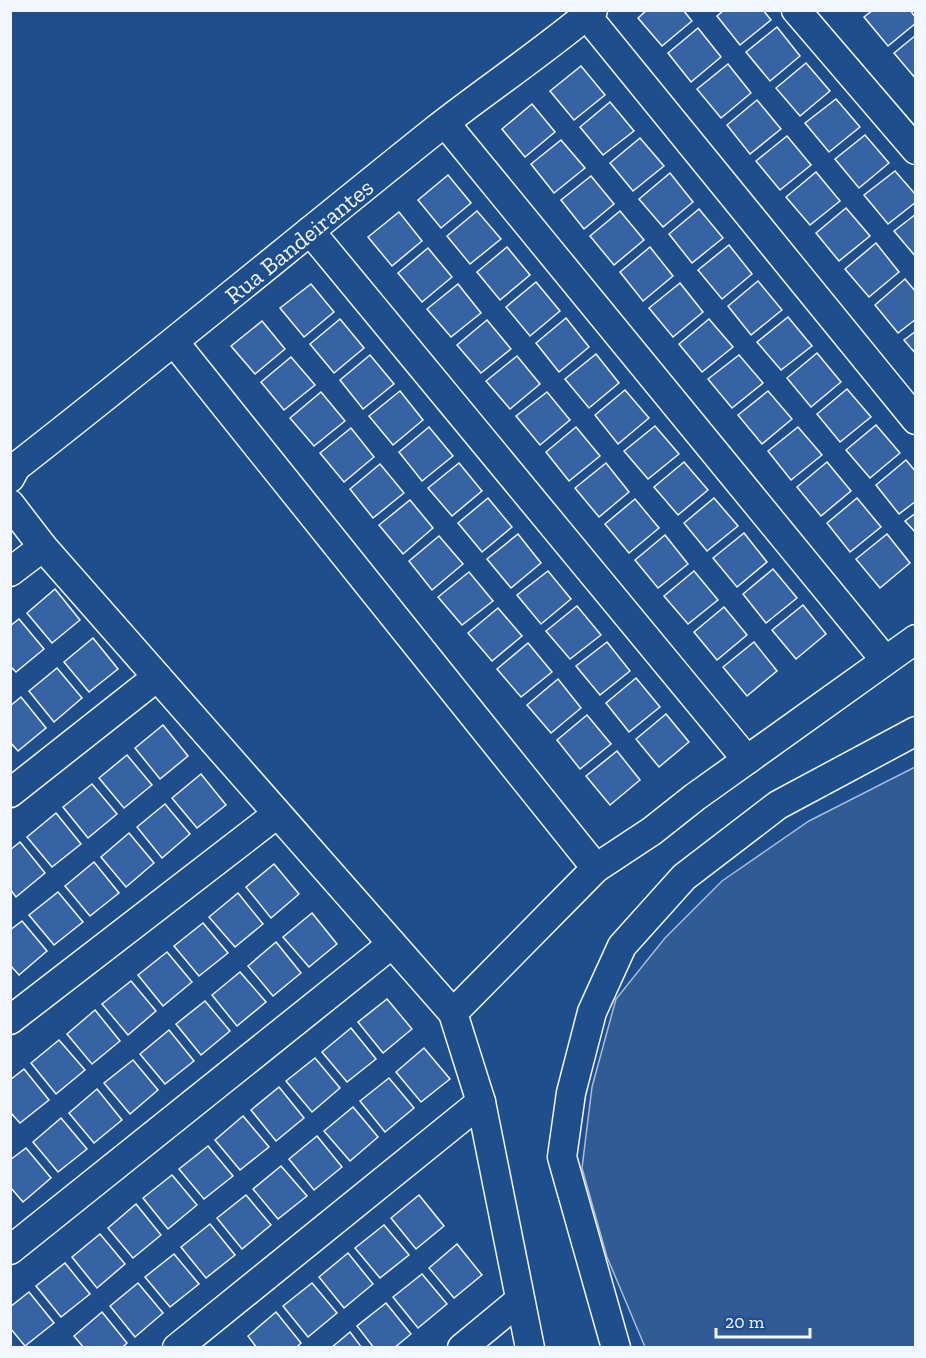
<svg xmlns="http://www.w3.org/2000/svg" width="926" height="1358" font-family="'Zilla Slab',serif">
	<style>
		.built { fill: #305b95; stroke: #a8bbd7; stroke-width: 1.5 }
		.building { fill: #3563a3; stroke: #f2f6ff; stroke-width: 1.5 }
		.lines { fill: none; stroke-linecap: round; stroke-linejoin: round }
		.street-casing { stroke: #f2f6ff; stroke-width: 31 }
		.street { stroke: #1f4e8c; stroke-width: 28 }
		.labels { text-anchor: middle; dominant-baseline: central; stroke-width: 4.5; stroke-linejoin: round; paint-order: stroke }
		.street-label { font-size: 24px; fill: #f2f6ff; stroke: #1f4e8c }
	</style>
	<rect width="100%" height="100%" fill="#1f4e8c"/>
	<polygon class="built" points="915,767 915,1347 645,1347 607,1257 582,1168 592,1087 616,999 665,938 722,881 809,821"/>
	<g class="building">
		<polygon points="647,10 683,10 692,21 662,46 638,18"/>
		<polygon points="724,10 763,10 771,20 740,45 717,16"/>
		<polygon points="873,10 910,10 916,18 916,23 888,46 864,17"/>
		<polygon points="777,27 800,56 770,81 746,52"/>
		<polygon points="698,28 721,57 691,82 668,53"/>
		<polygon points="916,35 916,79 894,53"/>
		<polygon points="806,63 830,91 800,116 776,88"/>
		<polygon points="728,64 751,93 721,118 697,89"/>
		<polygon points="581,66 605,95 574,120 550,91"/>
		<polygon points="836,99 860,127 829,152 805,123"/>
		<polygon points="757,100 781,129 750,154 727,125"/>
		<polygon points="610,102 634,131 603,155 580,127"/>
		<polygon points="532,104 555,132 525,157 502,129"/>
		<polygon points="865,135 889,163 859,188 835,159"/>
		<polygon points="787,136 811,165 780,190 756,161"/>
		<polygon points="640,138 664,166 633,191 610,163"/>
		<polygon points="561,140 585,168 554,193 531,164"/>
		<polygon points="895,171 916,195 916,202 888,224 864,195"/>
		<polygon points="816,172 840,201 810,225 786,197"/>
		<polygon points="670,173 693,202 663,227 639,199"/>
		<polygon points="448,175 471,203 441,228 418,200"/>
		<polygon points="591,176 614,204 584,229 561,200"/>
		<polygon points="846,208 870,236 839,261 816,233"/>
		<polygon points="699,209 723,238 692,263 669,234"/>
		<polygon points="477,211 501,239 470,264 447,236"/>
		<polygon points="620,211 644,240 614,265 590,236"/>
		<polygon points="399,212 422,241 392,266 368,237"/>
		<polygon points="916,214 916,257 894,231"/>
		<polygon points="876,243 899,272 869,297 845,269"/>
		<polygon points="729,245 752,274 722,299 698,270"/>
		<polygon points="507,247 530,275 500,300 477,272"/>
		<polygon points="650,247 673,276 643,301 620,272"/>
		<polygon points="428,248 452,277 422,302 398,273"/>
		<polygon points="905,279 916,292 916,319 898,333 875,305"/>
		<polygon points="758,281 782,310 751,335 728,306"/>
		<polygon points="536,282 560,311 530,336 506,307"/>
		<polygon points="680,283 703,312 673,337 649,308"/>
		<polygon points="311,284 334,312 304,337 280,308"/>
		<polygon points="458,284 481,313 451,337 427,309"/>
		<polygon points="788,317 812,346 781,370 757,342"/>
		<polygon points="566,318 589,347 559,372 536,343"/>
		<polygon points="340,319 364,348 334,373 310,344"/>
		<polygon points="709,319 733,347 702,372 679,344"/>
		<polygon points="487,320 511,349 481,373 457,345"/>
		<polygon points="262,321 285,349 255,374 231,346"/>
		<polygon points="916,331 916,354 904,340"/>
		<polygon points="817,353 841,382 811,407 787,378"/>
		<polygon points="596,354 619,383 589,408 565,379"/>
		<polygon points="370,355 394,384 363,409 340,380"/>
		<polygon points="739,355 763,383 732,408 708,379"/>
		<polygon points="517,356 540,384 510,409 486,381"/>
		<polygon points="291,357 315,385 284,410 261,382"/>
		<polygon points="847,389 871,417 840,442 817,414"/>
		<polygon points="625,390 649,418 618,444 595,415"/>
		<polygon points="400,391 423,420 393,445 369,416"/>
		<polygon points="768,391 792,419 762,444 738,415"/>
		<polygon points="321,392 345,421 314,446 290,418"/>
		<polygon points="547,392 570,420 540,445 516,416"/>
		<polygon points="876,425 900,453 870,478 846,450"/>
		<polygon points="655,426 679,454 648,479 624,451"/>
		<polygon points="429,427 453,456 422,481 399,452"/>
		<polygon points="576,427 600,456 569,481 546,452"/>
		<polygon points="798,427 822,455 791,480 768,451"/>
		<polygon points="351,428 374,457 344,482 320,453"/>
		<polygon points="906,460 916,472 916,501 899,514 876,485"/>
		<polygon points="684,462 708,490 678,515 654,487"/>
		<polygon points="827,462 851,491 821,516 797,487"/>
		<polygon points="459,463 482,491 452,516 428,488"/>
		<polygon points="606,463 629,492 599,517 575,488"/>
		<polygon points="380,464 404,493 373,518 350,489"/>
		<polygon points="488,498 512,527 482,552 458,523"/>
		<polygon points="714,498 738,526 707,551 684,523"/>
		<polygon points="857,498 881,527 850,552 827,523"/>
		<polygon points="635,499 659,528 629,553 605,524"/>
		<polygon points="410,500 433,528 403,554 379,525"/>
		<polygon points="916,513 916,533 905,521"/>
		<polygon points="744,533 767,562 737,587 713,558"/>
		<polygon points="518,534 541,563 511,588 487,559"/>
		<polygon points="887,534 910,563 880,588 856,559"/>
		<polygon points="665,535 688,564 658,588 635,560"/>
		<polygon points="439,536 463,564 432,590 409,561"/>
		<polygon points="773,569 797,598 766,623 743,594"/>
		<polygon points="548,571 571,599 541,624 517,595"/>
		<polygon points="694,571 718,600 688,624 664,596"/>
		<polygon points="469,572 493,601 462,625 438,597"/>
		<polygon points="55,589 80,620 52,643 27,613"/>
		<polygon points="803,605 826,634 796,659 772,630"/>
		<polygon points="577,606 601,635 570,659 546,631"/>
		<polygon points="724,607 747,635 717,660 694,632"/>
		<polygon points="498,608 522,636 492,661 468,633"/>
		<polygon points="19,619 44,649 16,672 10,666 10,626"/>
		<polygon points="93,638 118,669 89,692 64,662"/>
		<polygon points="607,642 630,671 600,695 576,666"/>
		<polygon points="754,642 777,671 747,696 723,667"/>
		<polygon points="528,643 552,672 521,697 497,669"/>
		<polygon points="57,668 82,698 54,722 29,691"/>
		<polygon points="636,678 660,707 629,732 606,703"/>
		<polygon points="558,679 581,708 551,733 527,705"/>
		<polygon points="21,697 46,728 18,751 10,742 10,706"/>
		<polygon points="666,714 689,742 659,767 636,739"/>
		<polygon points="587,715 611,744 580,769 557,740"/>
		<polygon points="163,725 188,756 160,779 135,748"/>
		<polygon points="617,751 640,780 610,805 586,776"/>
		<polygon points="127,755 152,785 124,808 99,778"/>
		<polygon points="201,774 226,805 197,828 172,798"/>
		<polygon points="92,784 117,814 88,838 63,807"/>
		<polygon points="165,804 190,834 162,858 137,827"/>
		<polygon points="56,813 81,844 52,867 27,837"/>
		<polygon points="129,833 154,863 126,887 101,857"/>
		<polygon points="20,842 45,873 16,897 10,889 10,850"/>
		<polygon points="94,862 119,893 90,916 65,886"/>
		<polygon points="274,864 299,894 271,918 246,887"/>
		<polygon points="58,892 83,922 54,945 29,915"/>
		<polygon points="238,893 263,924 235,947 209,917"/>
		<polygon points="312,913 337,944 309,967 283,937"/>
		<polygon points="22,921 47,951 19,975 10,965 10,930"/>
		<polygon points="203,923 228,953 199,976 174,946"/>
		<polygon points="276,942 301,973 273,996 248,966"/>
		<polygon points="167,952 192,982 163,1006 138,975"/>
		<polygon points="240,972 266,1002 237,1026 212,995"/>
		<polygon points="131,981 156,1011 128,1035 102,1004"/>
		<polygon points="387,999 412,1029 383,1053 358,1022"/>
		<polygon points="205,1001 230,1031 201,1055 176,1024"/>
		<polygon points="95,1010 120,1041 92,1064 67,1034"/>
		<polygon points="351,1028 376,1059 347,1082 322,1052"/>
		<polygon points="169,1030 194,1061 165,1084 140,1054"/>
		<polygon points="59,1040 85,1070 56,1094 31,1063"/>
		<polygon points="424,1048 450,1079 421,1102 396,1072"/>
		<polygon points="315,1058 340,1088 312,1112 286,1081"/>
		<polygon points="133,1060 158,1090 130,1114 104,1083"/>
		<polygon points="24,1069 49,1100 20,1123 10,1112 10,1080"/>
		<polygon points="389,1078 414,1108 385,1132 360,1101"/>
		<polygon points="279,1087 304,1118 276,1141 251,1110"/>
		<polygon points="97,1089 122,1120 94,1143 69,1113"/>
		<polygon points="353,1107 378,1137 350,1161 324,1131"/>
		<polygon points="243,1116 269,1147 240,1170 215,1140"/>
		<polygon points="61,1118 87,1149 58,1172 33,1142"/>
		<polygon points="317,1136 342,1167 314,1190 289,1159"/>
		<polygon points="208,1146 233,1176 204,1199 179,1169"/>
		<polygon points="26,1148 51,1178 23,1202 10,1187 10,1160"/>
		<polygon points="281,1166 307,1196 278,1219 253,1189"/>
		<polygon points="172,1175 197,1205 168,1229 143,1198"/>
		<polygon points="246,1195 271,1225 242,1249 217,1218"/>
		<polygon points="419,1195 444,1226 416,1249 391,1218"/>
		<polygon points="136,1204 161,1235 133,1258 108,1228"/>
		<polygon points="210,1224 235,1255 206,1278 181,1247"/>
		<polygon points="384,1225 409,1255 380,1278 355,1248"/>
		<polygon points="100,1234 125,1264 97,1288 72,1257"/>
		<polygon points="457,1244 482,1275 454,1298 429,1268"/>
		<polygon points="348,1253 373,1284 344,1308 319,1277"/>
		<polygon points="174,1254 199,1284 170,1307 145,1277"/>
		<polygon points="65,1263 90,1294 61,1317 36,1286"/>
		<polygon points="422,1274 447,1304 418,1328 393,1297"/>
		<polygon points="138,1283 163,1313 135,1337 110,1306"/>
		<polygon points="312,1283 337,1313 308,1337 283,1306"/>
		<polygon points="29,1292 54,1323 25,1346 10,1328 10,1307"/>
		<polygon points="386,1303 411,1334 394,1348 374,1348 357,1326"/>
		<polygon points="102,1312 127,1343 122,1348 84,1348 74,1336"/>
		<polygon points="276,1312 301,1343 296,1348 257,1348 248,1336"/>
		<polygon points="350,1332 362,1348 331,1348"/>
	</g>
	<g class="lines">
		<defs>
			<g id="street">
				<polyline points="796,10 916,150"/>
				<polyline points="587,16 916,420"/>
				<polyline points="445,123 885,660"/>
				<polyline points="310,231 747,760"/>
				<polyline points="175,343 596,868"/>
				<path d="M10,478l6,-11c141,-110 278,-224 418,-336 52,-41 108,-78 159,-121"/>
				<polyline points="10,504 43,547 453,1013 481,1102 530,1348"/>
				<polyline points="10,572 43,547"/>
				<polyline points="10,793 157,677"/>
				<polyline points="453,1013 596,868 652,831 695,797 916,639"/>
				<polyline points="10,1020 277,814"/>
				<polyline points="10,1250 392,944"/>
				<polyline points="177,1348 481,1102"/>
				<polyline points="462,1348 520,1300"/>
				<polyline points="616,1348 562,1157 571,1093 592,1012 622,946 684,877 778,805 916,731"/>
			</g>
		</defs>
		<use href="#street" class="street-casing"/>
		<use href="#street" class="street"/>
	</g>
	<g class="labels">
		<g class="street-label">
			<text transform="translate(299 241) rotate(-39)">Rua Bandeirantes</text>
		</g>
	</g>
	<rect width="926" height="1358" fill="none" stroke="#f2f6ff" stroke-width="24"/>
	<path d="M716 1328v9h94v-9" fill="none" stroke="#f2f6ff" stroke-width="3"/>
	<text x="725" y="1328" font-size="18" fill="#f2f6ff" stroke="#1f4e8c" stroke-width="4.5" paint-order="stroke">20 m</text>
</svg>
